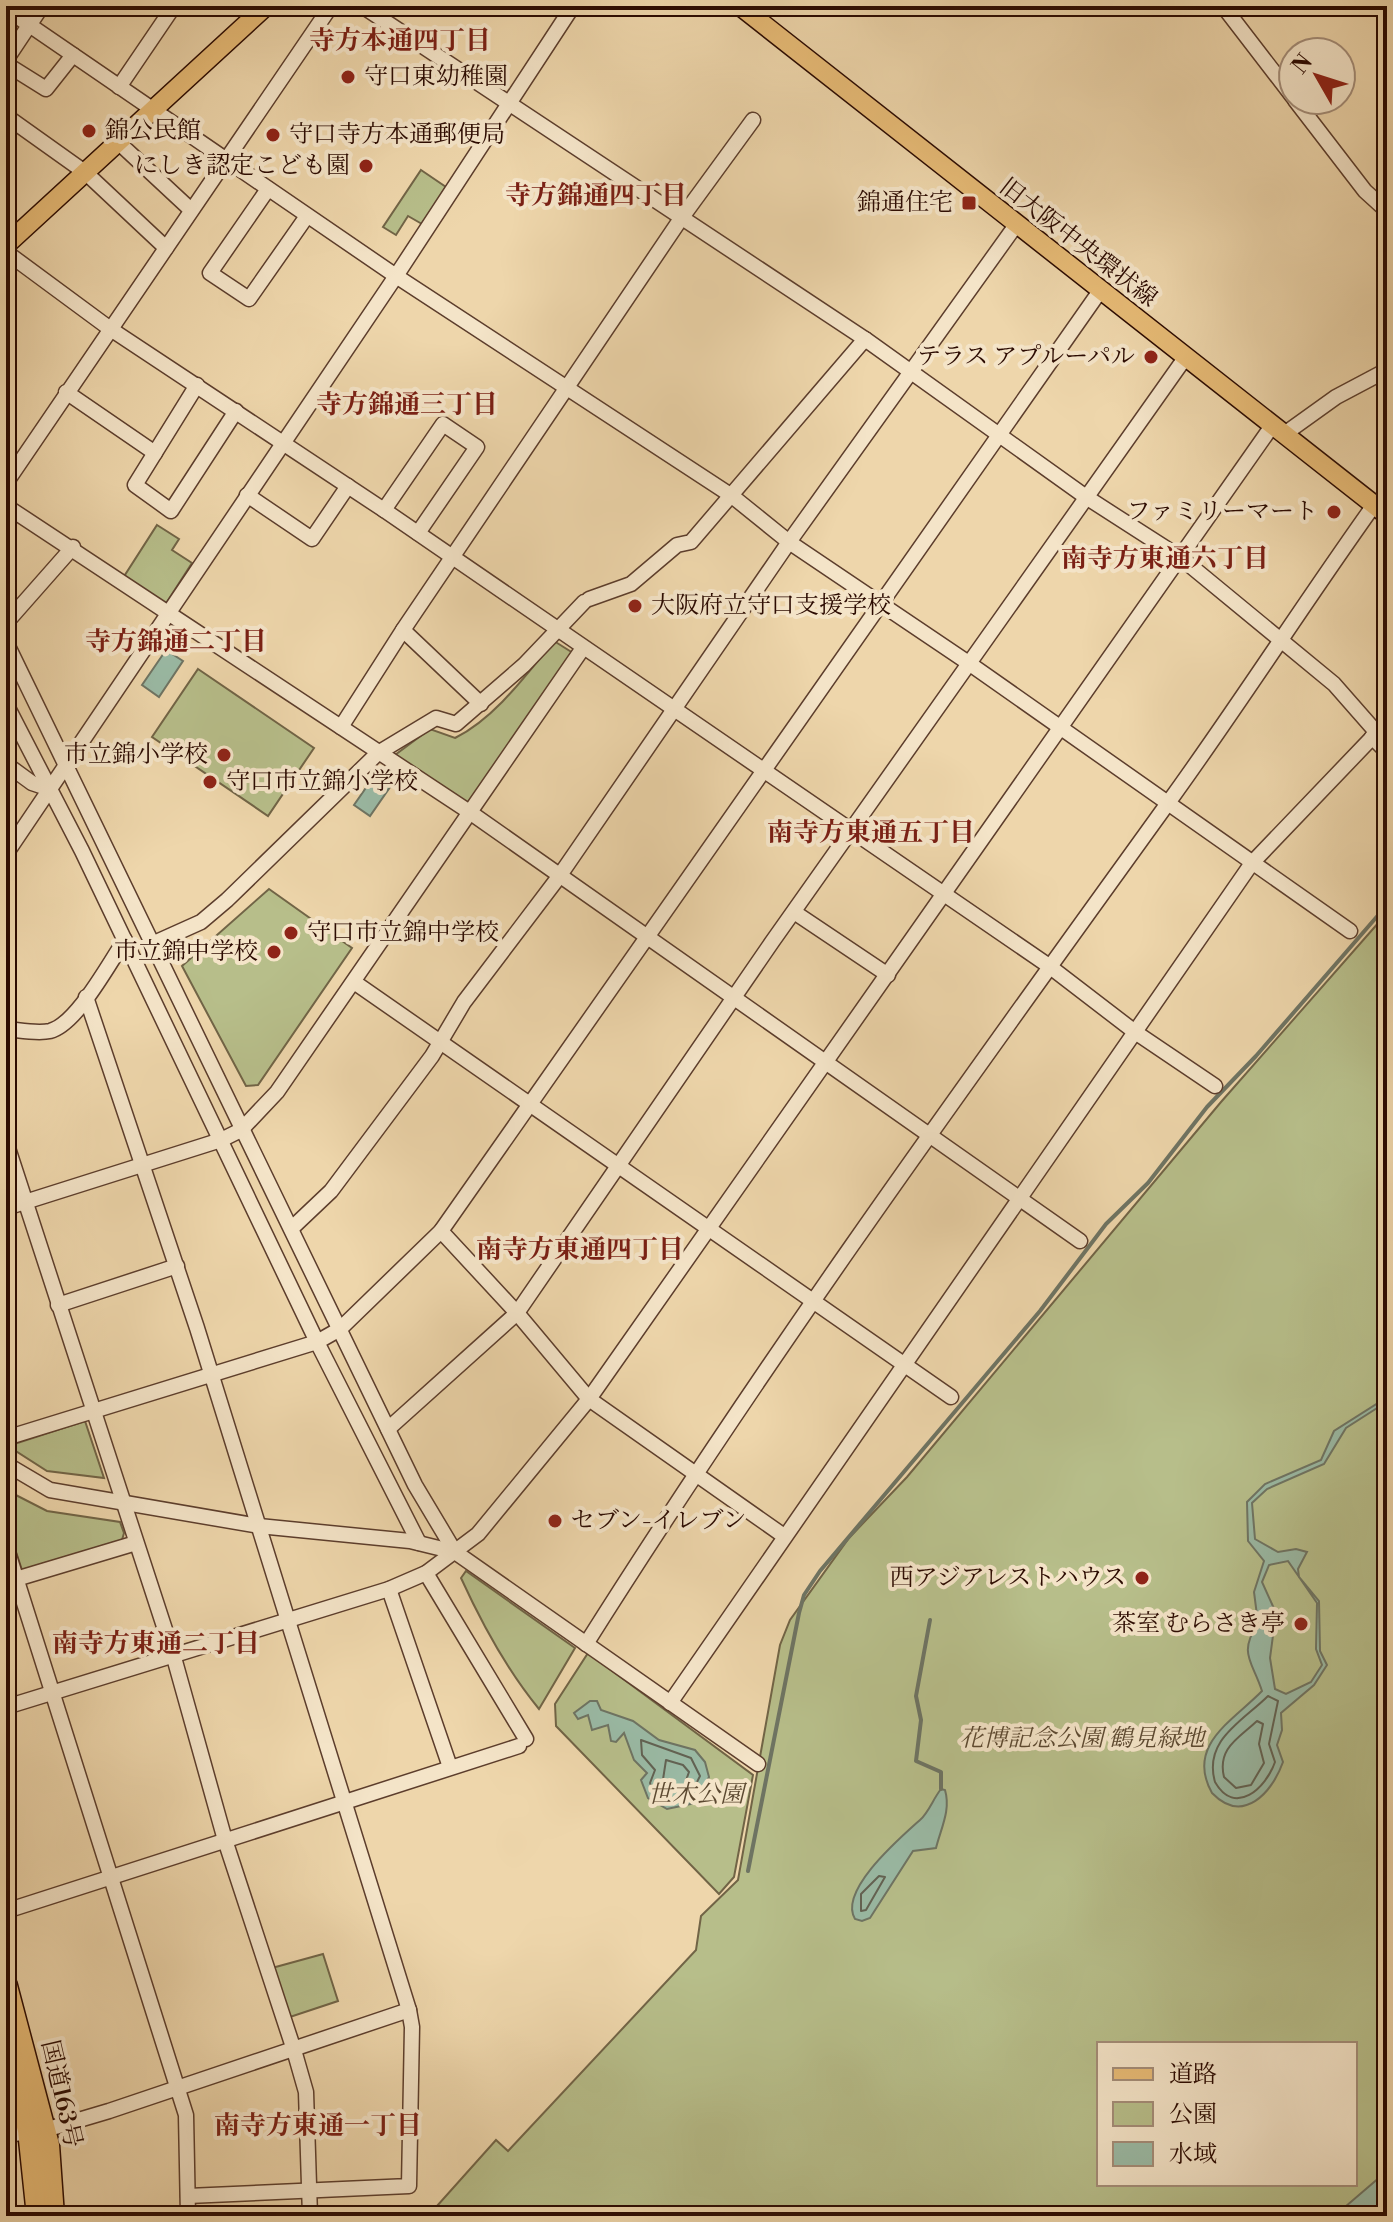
<svg xmlns="http://www.w3.org/2000/svg" width="1393" height="2222" font-family="'Libre Bodoni','Noto Serif JP',serif">
	<style>
		.green { fill: #b7be8a; stroke: #716446; stroke-width: 2; fill-rule: evenodd }
		.water { fill: #9abaa5; stroke: #6e7463; stroke-width: 2; fill-rule: evenodd }
		.lines { fill: none; stroke-linecap: round; stroke-linejoin: round }
		.shore { stroke: #626253; stroke-width: 2 }
		.stream { stroke: #6e7463; stroke-width: 4 }
		.minor-casing { stroke: #5c3d2c; stroke-width: 17 }
		.major-casing { stroke: #2b0a01; stroke-width: 21 }
		.highway-casing { stroke: #2b0a01; stroke-width: 25 }
		.minor { stroke: #f4e4c8; stroke-width: 14 }
		.major { stroke: #e7bb76; stroke-width: 18 }
		.highway { stroke: #e7bb76; stroke-width: 22 }
		.poi-dot { fill: #8f2418; stroke: #f4e4c8; stroke-width: 3 }
		.labels { text-anchor: middle; dominant-baseline: central; stroke-width: 8; stroke-linejoin: round; paint-order: stroke }
		.poi-label { font-size: 24px; fill: #2b0a01; stroke: #f4e4c8; text-anchor: end }
		.street-label { font-size: 24px; fill: #2b0a01; stroke: #f4e4c8 }
		.park-label { font-size: 24px; font-style: italic; fill: #5c4931; stroke: #f4e4c8 }
		.neighbourhood-label { font-size: 26px; font-weight: bold; fill: #7a1f14; stroke: #f4e4c8 }
	</style>
	<rect width="100%" height="100%" fill="#eed6ab"/>
	<filter id="stains"><feTurbulence type="fractalNoise" baseFrequency=".0025" numOctaves="4"/><feColorMatrix values="0 0 0 0 .2 0 0 0 0 .09 0 0 0 0 .02 0 0 0 .5 -.17"/></filter>
	<radialGradient id="worn" r=".72"><stop offset=".6" stop-color="#630" stop-opacity="0"/><stop offset="1" stop-color="#630" stop-opacity=".3"/></radialGradient>
	<g class="green">
		<polygon points="421,170 446,187 422,224 408,216 396,235 383,227"/>
		<polygon points="157,525 179,539 172,550 192,563 165,605 123,578"/>
		<path d="M554,641l19,12 -105,150 -73,-48 35,-26 25,9c40,-20 71,-63 99,-97z"/>
		<polygon points="198,669 314,748 268,816 152,737"/>
		<polygon points="269,889 352,948 258,1085 246,1086 182,966"/>
		<path d="M1387,913v1303h-959l68,-76 12,11 188,-201 5,-34 37,-36 42,-235 10,-25 59,-82 58,-61 314,-375zM1099,2044h256v140h-256z"/>
		<polygon points="85,1421 104,1478 47,1471 8,1446"/>
		<polygon points="6,1490 47,1511 120,1522 124,1533 122,1540 22,1570 6,1522"/>
		<path d="M466,1571l109,77 -36,61c-33,-40 -57,-85 -78,-131z"/>
		<polygon points="588,1653 753,1775 734,1877 719,1894 556,1726 555,1704"/>
		<polygon points="323,1954 338,2001 287,2018 272,1968"/>
	</g>
	<g class="water">
		<polygon points="166,650 183,661 159,697 142,685"/>
		<polygon points="379,769 395,780 370,816 354,805"/>
		<path d="M1387,1389l-2,14 -39,25 -22,36 -57,25 -15,14 3,36 23,13 18,-3 11,3 -9,17 1,8 20,24 1,50 7,14 -13,20 -33,28 1,17 -5,15 6,17c-11,31 -40,63 -71,31 -27,-48 22,-73 50,-102 -10,-31 -24,-37 -4,-68l-4,-31 10,-31 -16,-20 -1,-39 18,-18 56,-24 13,-29 47,-30zM1288,1561l29,42 -1,46 6,16 -11,17 -25,12 -11,-5 -5,-31 6,-45 -14,-31 7,-17z"/>
		<polygon points="590,1701 597,1701 601,1710 633,1721 659,1740 695,1750 705,1762 709,1777 695,1803 667,1809 648,1798 641,1780 647,1773 634,1760 624,1733 616,1742 611,1741 608,1725 592,1730 588,1715 578,1719 574,1713"/>
		<path d="M941,1789l4,1c6,20 -4,38 -9,58l-23,3 -43,67 -8,3 -7,-2c-17,-28 45,-81 65,-99 9,-8 13,-21 21,-31z"/>
		<polygon points="1387,2171 1387,2216 1333,2216 1338,2213"/>
	</g>
	<g class="lines">
		<g class="shore">
			<path d="M1268,1696l10,5 -9,43 6,18c-9,26 -40,55 -60,20 -12,-42 28,-61 53,-86z"/>
			<path d="M1257,1721l6,3 -4,20 5,19 -13,22 -15,3 -12,-11c-7,-29 15,-39 33,-56z"/>
			<polygon points="641,1740 691,1758 700,1776 690,1796 669,1801 654,1793 650,1783 655,1770 642,1755"/>
			<polygon points="666,1760 683,1765 689,1772 683,1789 670,1791 662,1786"/>
			<polygon points="879,1876 885,1877 866,1910 861,1911 861,1894"/>
		</g>
		<g class="stream">
			<polyline points="930,1620 916,1696 921,1720 916,1761 941,1772 941,1789"/>
			<polyline points="748,1871 799,1613 804,1595 820,1571 1040,1311 1106,1224 1148,1183 1207,1107 1256,1056 1387,905"/>
		</g>
		<defs>
			<g id="minor">
				<polyline points="362,6 865,339 1086,497 1181,558 1334,684 1377,733"/>
				<polyline points="1223,6 1293,97"/>
				<polyline points="6,9 396,276 732,496 789,542 970,664 1350,931"/>
				<polyline points="6,60 42,6"/>
				<polyline points="6,64 46,89 73,55"/>
				<polyline points="119,87 174,6"/>
				<polyline points="1295,100 1365,191 1387,211"/>
				<polyline points="6,116 86,173 166,248"/>
				<polyline points="118,142 191,210"/>
				<polyline points="268,189 210,273 249,299 307,216"/>
				<polyline points="6,252 109,328 384,510 1049,966 1135,1032 1215,1086"/>
				<polyline points="197,385 135,485 171,511 236,411"/>
				<polyline points="66,392 155,453"/>
				<polyline points="1283,435 1336,397 1387,370"/>
				<polyline points="6,483 331,6"/>
				<polyline points="247,495 312,539 348,486"/>
				<polyline points="6,506 471,813 1080,1241"/>
				<polyline points="384,510 443,424 477,447 418,533"/>
				<polyline points="589,599 631,584 677,545 691,542 865,339"/>
				<polyline points="6,623 73,547"/>
				<polyline points="403,630 481,704"/>
				<polyline points="6,642 415,1485 455,1552"/>
				<polyline points="6,704 82,851 317,1342 419,1543"/>
				<polyline points="341,727 403,630 680,220 753,120"/>
				<polyline points="1372,737 1387,752"/>
				<polyline points="6,764 32,783 50,789"/>
				<polyline points="6,854 396,276 573,6"/>
				<polyline points="794,912 888,975"/>
				<polyline points="152,944 201,922 227,900 378,753 436,718 456,724 524,665 584,602"/>
				<polyline points="354,982 951,1397"/>
				<polyline points="86,997 197,1328 409,2010 412,2027 409,2186 188,2196"/>
				<path d="M6,1029c13,1 31,5 44,2 27,-7 59,-68 75,-91"/>
				<polyline points="6,1142 173,1654 225,1840 294,2050 306,2092 310,2216"/>
				<polyline points="6,1208 221,1140 241,1130 277,1092 583,648"/>
				<polyline points="292,1228 331,1191 432,1056 464,1002 558,878 789,542 1016,225"/>
				<polyline points="441,1231 517,1313 589,1399 784,1536"/>
				<polyline points="58,1305 177,1266"/>
				<polyline points="388,1429 517,1313 772,942 1185,358"/>
				<polyline points="6,1438 317,1342 340,1329 441,1231 1100,291"/>
				<polyline points="6,1464 50,1490 259,1526 410,1541 455,1552 758,1764"/>
				<polyline points="6,1546 186,2115 188,2216"/>
				<polyline points="426,1573 526,1739"/>
				<polyline points="6,1582 136,1543"/>
				<polyline points="389,1589 450,1767"/>
				<path d="M586,1644c182,-289 383,-565 582,-841 71,-98 136,-200 206,-298"/>
				<polyline points="670,1703 1252,863 1387,722"/>
				<polyline points="6,1707 389,1589 426,1573 478,1534 589,1399 1272,426"/>
				<polyline points="6,1911 519,1746"/>
				<polyline points="6,2135 45,2130 109,2111 409,2010"/>
			</g>
			<g id="major">
				<polyline points="740,6 1387,515"/>
				<polyline points="6,245 266,6"/>
			</g>
			<g id="highway">
				<polyline points="6,1986 48,2145 53,2216"/>
				<polyline points="6,2039 29,2130 38,2216"/>
			</g>
		</defs>
		<use href="#minor" class="minor-casing"/>
		<use href="#major" class="major-casing"/>
		<use href="#highway" class="highway-casing"/>
		<use href="#minor" class="minor"/>
		<use href="#major" class="major"/>
		<use href="#highway" class="highway"/>
	</g>
	<g class="poi-dot">
		<circle cx="348" cy="77" r="8"/>
		<circle cx="89" cy="131" r="8"/>
		<circle cx="273" cy="135" r="8"/>
		<circle cx="366" cy="166" r="8"/>
		<rect x="961" y="195" width="16" height="16" rx="4"/>
		<circle cx="1151" cy="357" r="8"/>
		<circle cx="1334" cy="512" r="8"/>
		<circle cx="635" cy="606" r="8"/>
		<circle cx="224" cy="755" r="8"/>
		<circle cx="210" cy="782" r="8"/>
		<circle cx="291" cy="933" r="8"/>
		<circle cx="274" cy="952" r="8"/>
		<circle cx="555" cy="1521" r="8"/>
		<circle cx="1142" cy="1578" r="8"/>
		<circle cx="1301" cy="1624" r="8"/>
	</g>
	<g class="labels">
		<g class="poi-label">
			<text x="364" y="77" text-anchor="start">守口東幼稚園</text>
			<text x="105" y="131" text-anchor="start">錦公民館</text>
			<text x="289" y="135" text-anchor="start">守口寺方本通郵便局</text>
			<text x="350" y="166">にしき認定こども園</text>
			<text x="953" y="203">錦通住宅</text>
			<text x="1135" y="357">テラス アプルーパル</text>
			<text x="1318" y="512">ファミリーマート</text>
			<text x="651" y="606" text-anchor="start">大阪府立守口支援学校</text>
			<text x="208" y="755">市立錦小学校</text>
			<text x="226" y="782" text-anchor="start">守口市立錦小学校</text>
			<text x="307" y="933" text-anchor="start">守口市立錦中学校</text>
			<text x="258" y="952">市立錦中学校</text>
			<text x="571" y="1521" text-anchor="start">セブン-イレブン</text>
			<text x="1126" y="1578">西アジアレストハウス</text>
			<text x="1285" y="1624">茶室 むらさき亭</text>
		</g>
		<g class="street-label">
			<text transform="translate(1078 243) rotate(38)">旧大阪中央環状線</text>
			<text transform="translate(61 2094) rotate(77)">国道163号</text>
		</g>
		<g class="park-label">
			<text x="1082" y="1739">花博記念公園 鶴見緑地</text>
			<text x="696" y="1795">世木公園</text>
		</g>
		<g class="neighbourhood-label">
			<text x="400" y="41">寺方本通四丁目</text>
			<text x="596" y="196">寺方錦通四丁目</text>
			<text x="407" y="405">寺方錦通三丁目</text>
			<text x="1165" y="559">南寺方東通六丁目</text>
			<text x="176" y="642">寺方錦通二丁目</text>
			<text x="871" y="833">南寺方東通五丁目</text>
			<text x="580" y="1250">南寺方東通四丁目</text>
			<text x="156" y="1644">南寺方東通二丁目</text>
			<text x="318" y="2126">南寺方東通一丁目</text>
		</g>
	</g>
	<rect width="1393" height="2222" fill="none" stroke="#eed6ab" stroke-width="32"/>
	<rect x="8" y="8" width="1377" height="2206" fill="none" stroke="#2b0a01" stroke-width="4"/>
	<rect x="16" y="16" width="1361" height="2190" fill="none" stroke="#2b0a01" stroke-width="2"/>
	<rect x="1097" y="2042" width="260" height="144" fill="#f4e4c8" stroke="#a48d78" stroke-width="2"/>
	<rect x="1113" y="2068" width="40" height="12" fill="#e7bb76" stroke="#a48d78" stroke-width="2"/>
	<text x="1169" y="2082" font-size="24" fill="#2b0a01">道路</text>
	<rect x="1113" y="2102" width="40" height="24" fill="#b7be8a" stroke="#a48d78" stroke-width="2"/>
	<text x="1169" y="2122" font-size="24" fill="#2b0a01">公園</text>
	<rect x="1113" y="2142" width="40" height="24" fill="#9abaa5" stroke="#a48d78" stroke-width="2"/>
	<text x="1169" y="2162" font-size="24" fill="#2b0a01">水域</text>
	<g transform="translate(1317 76) rotate(309)"><circle r="38" fill="#f4e4c8" stroke="#a48d78" stroke-width="2"/>
	<path d="M0-6L14 30L0 20L-14 30Z" fill="#8f2418"/>
	<text y="-12" font-size="22" font-weight="bold" text-anchor="middle" fill="#2b0a01">N</text>
	</g>
	<rect width="100%" height="100%" filter="url(#stains)"/>
	<rect width="100%" height="100%" fill="url(#worn)"/>
</svg>
